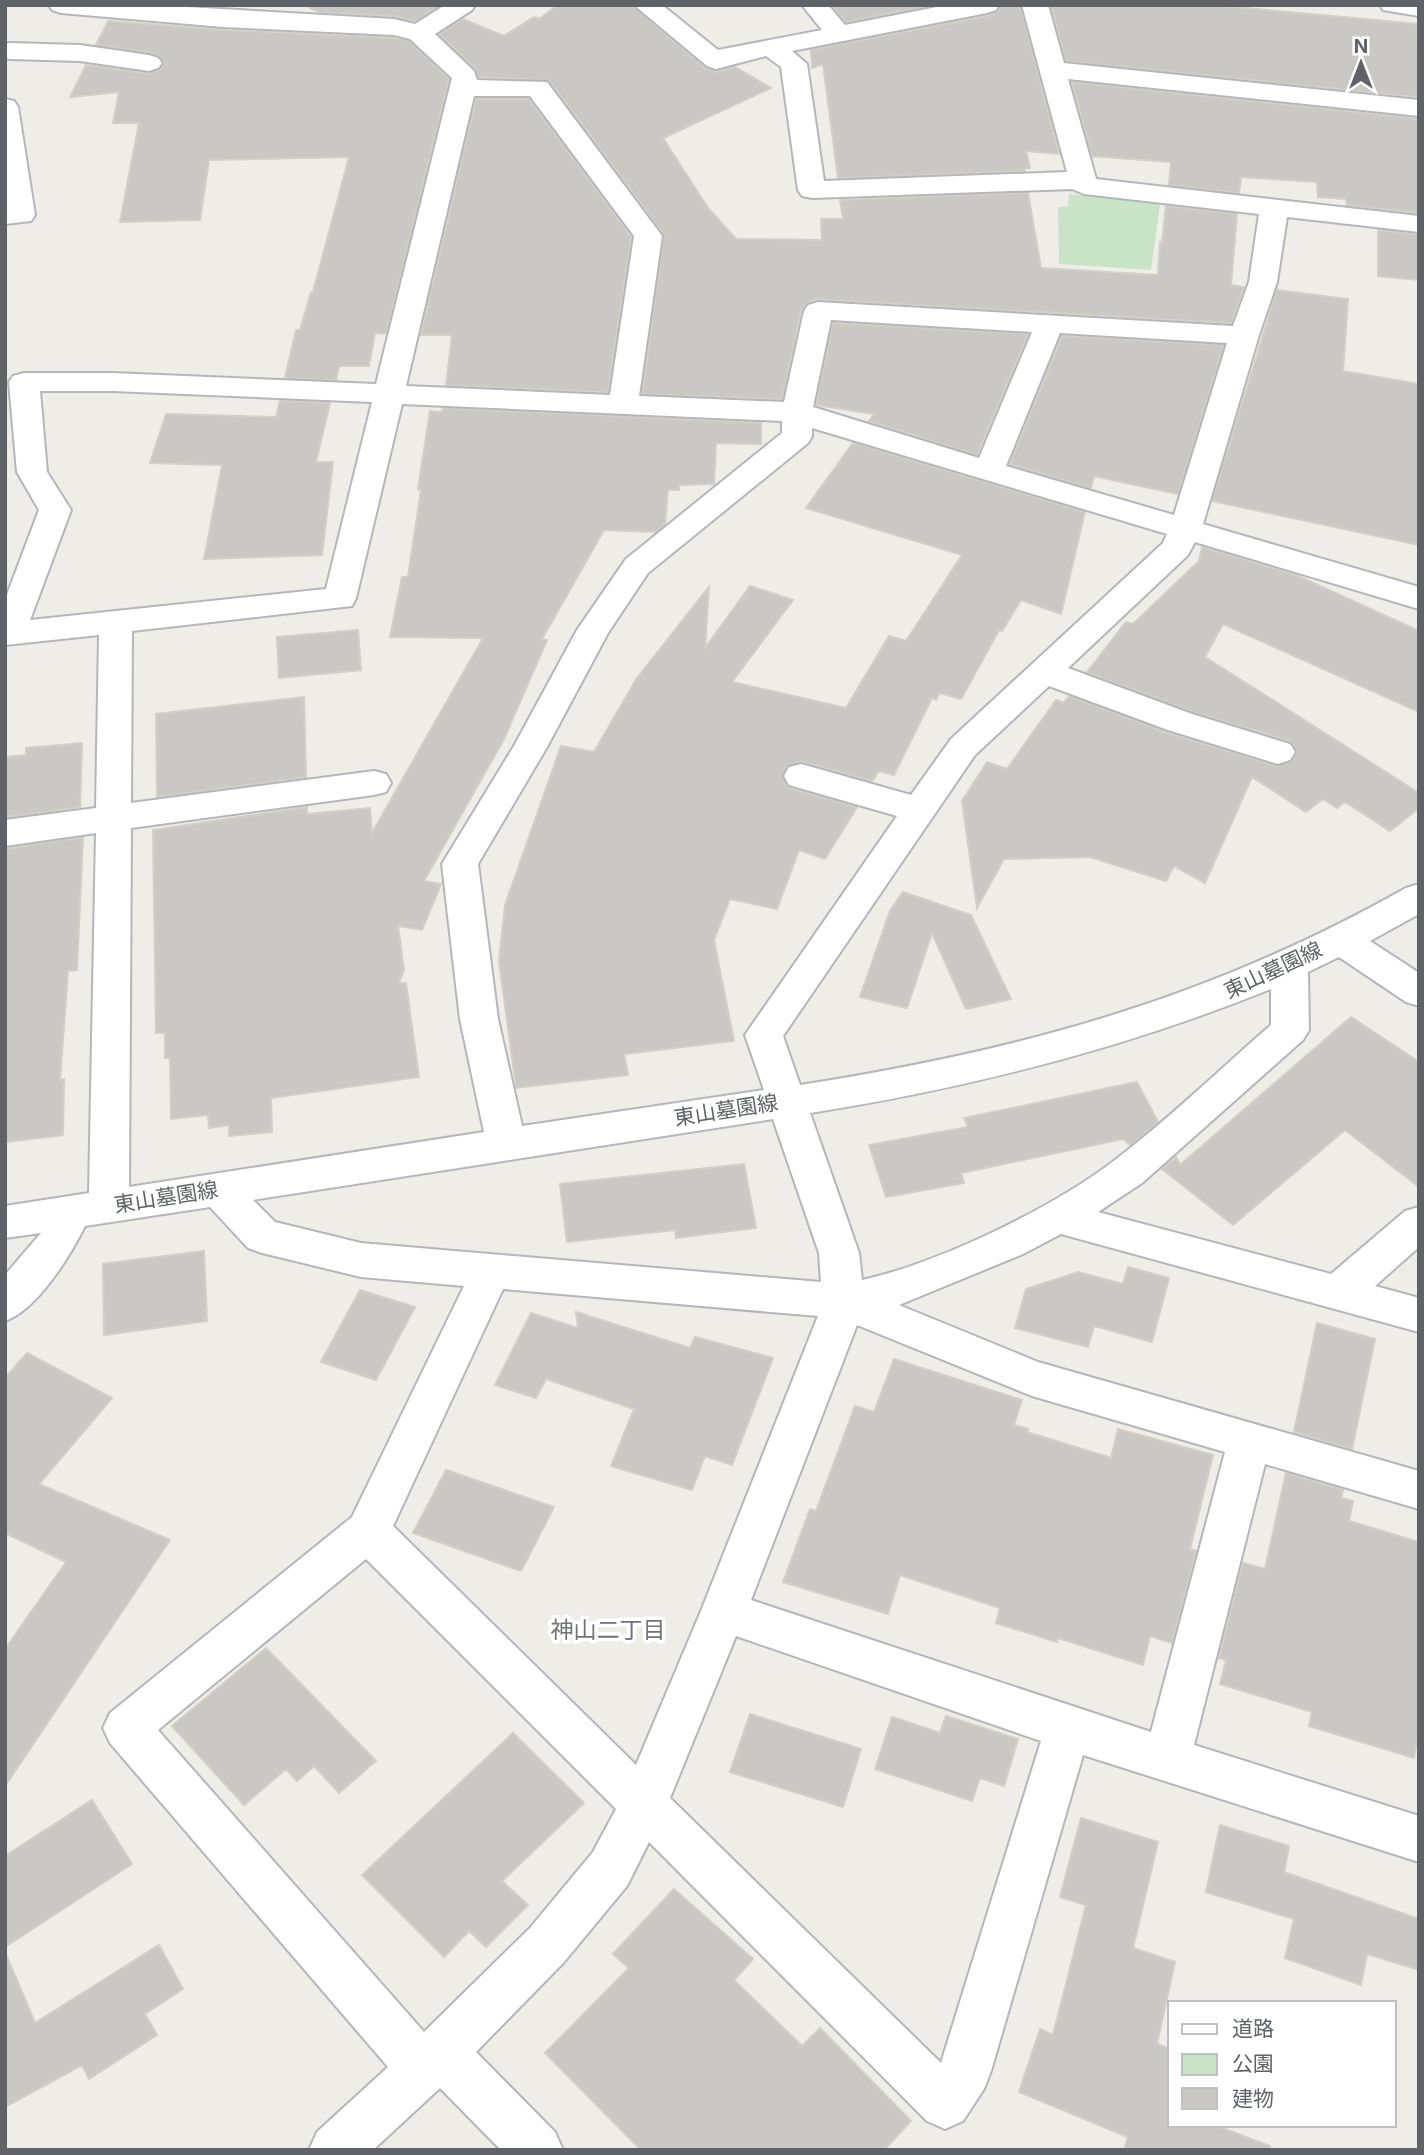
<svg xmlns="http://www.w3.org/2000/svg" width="1424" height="2155" font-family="Inter,'Noto Sans JP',sans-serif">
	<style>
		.green { fill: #c9e3c7 }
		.building { fill: #cac8c4; stroke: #d3cec6; stroke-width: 2 }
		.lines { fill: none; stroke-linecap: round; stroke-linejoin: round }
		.minor-casing { stroke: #b4b7ba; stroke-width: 4 }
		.minor { fill: #fff; fill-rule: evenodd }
		.labels { text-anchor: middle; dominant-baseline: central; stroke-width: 7; stroke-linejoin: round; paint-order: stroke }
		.street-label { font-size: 21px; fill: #5f6266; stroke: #fff }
		.neighbourhood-label { font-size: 23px; fill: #707477; stroke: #fff }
	</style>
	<rect width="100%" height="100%" fill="#efede7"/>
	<polygon class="green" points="1069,194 1160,204 1151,270 1059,264 1058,207 1068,206"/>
	<g class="building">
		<polygon points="304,5 433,5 437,7 415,21 394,16 319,12"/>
		<polygon points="558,5 631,5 705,68 717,72 735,67 771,88 663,138 708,208 736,239 822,240 821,219 843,219 840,200 1028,193 1041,268 1158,275 1160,242 1162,242 1166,206 1237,214 1231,285 1244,287 1231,323 817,299 807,302 801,310 782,399 642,394 664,234 549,80 479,77 476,69 439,34 463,19 504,36 534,17 539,19"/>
		<polygon points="832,5 932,5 846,22"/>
		<polygon points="1001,5 1020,5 1059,154 1026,151 1030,168 1024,168 1025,171 838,178 823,64 812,68 811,50 988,16 997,12"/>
		<polygon points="1051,5 1212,5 1417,24 1419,97 1066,61"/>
		<polygon points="108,21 223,30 394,38 409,41 449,79 386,334 375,333 369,366 339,366 336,380 285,378 296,330 300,330 311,292 313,292 349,157 209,160 200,220 120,222 139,123 113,123 119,92 70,97 86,65 149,74 159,70 165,63 159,56 149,52 96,45"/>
		<polygon points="1072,82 1419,119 1419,213 1347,205 1346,199 1318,197 1317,182 1241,177 1239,193 1169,185 1171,162 1092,156"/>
		<polygon points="476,99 529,99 631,237 608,392 446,385 452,335 421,335"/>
		<polygon points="1378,230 1419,235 1419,280 1378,276"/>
		<polygon points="1277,290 1348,299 1343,371 1419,384 1419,545 1212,501"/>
		<polygon points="833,323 1028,334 977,455 869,421 874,414 816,405"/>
		<polygon points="1062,336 1224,345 1178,494 1094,476 1091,488 1010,464"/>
		<polygon points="280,401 330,403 316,462 333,462 322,555 204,559 222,465 150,463 166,414 276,417"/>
		<polygon points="443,408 761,423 761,444 716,443 714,484 679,485 679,490 668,490 665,524 656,532 604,530 542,639 547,640 504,739 424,881 441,884 422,930 398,926 404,970 399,983 406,983 419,1077 271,1098 272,1132 229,1136 229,1125 209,1128 208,1115 171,1119 170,1058 165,1058 165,1033 156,1033 153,830 307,807 307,814 370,808 372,833 483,638 390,637 402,577 408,577 421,490 418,489 430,411 442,412"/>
		<polygon points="853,443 1085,512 1061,614 1021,600 1002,631 999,630 961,699 940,693 936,700 932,698 894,775 879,771 872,781 802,761 787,766 782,777 788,788 857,807 825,859 799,850 777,909 730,899 714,940 734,1041 624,1054 628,1075 516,1088 499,961 505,905 561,746 594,752 637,678 709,587 705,648 750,586 793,600 732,682 846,708 889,636 906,641 962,555 806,508"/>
		<polygon points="1202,547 1298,576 1419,631 1419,712 1223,624 1205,657 1419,793 1419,808 1390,831 1345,802 1337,808 1323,799 1306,812 1252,777 1205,883 1174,866 1166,881 1090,857 1004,859 977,908 962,801 987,762 1007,769 1056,700 1064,703 1069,696 1167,733 1277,766 1291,762 1297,753 1291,741 1193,712 1087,672 1126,622 1133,624 1199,561"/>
		<polygon points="358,630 361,670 279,678 277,637"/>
		<polygon points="304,697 306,777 157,797 156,714"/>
		<polygon points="82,743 80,807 5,817 5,757 26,755 26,748"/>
		<polygon points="83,837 77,970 68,971 60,1080 64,1079 63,1135 5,1142 5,849"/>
		<polygon points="903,892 971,915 1011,999 966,1009 932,933 907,1008 860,997 890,911"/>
		<polygon points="1351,1017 1419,1062 1419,1187 1345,1130 1233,1225 1162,1169 1176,1157 1180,1165"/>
		<polygon points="1137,1082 1158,1122 1130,1145 1123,1139 961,1173 964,1183 886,1197 869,1145 968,1127 964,1118"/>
		<polygon points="744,1164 756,1228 676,1238 675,1230 567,1242 560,1184"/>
		<polygon points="204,1251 207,1321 104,1335 103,1264"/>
		<polygon points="1128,1267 1169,1278 1152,1342 1094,1326 1088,1347 1015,1328 1026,1289 1078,1272 1123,1284"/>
		<polygon points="360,1290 415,1307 376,1380 321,1362"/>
		<polygon points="576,1312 690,1348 695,1337 773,1358 732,1465 705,1456 692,1490 611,1466 634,1409 546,1379 536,1398 495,1385 531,1313 578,1328"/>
		<polygon points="1317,1323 1375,1339 1352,1449 1294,1432"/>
		<polygon points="27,1353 112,1398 39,1484 170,1540 5,1786 5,1649 66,1562 5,1533 5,1378"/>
		<polygon points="894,1359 1022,1400 1014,1425 1028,1429 1027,1432 1111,1458 1118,1429 1213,1455 1190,1549 1196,1551 1172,1643 1150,1636 1143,1665 1058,1638 1057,1642 996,1623 1000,1608 900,1575 888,1614 783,1582 810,1509 816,1511 855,1406 874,1412"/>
		<polygon points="446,1470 554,1507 521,1571 413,1533"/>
		<polygon points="1286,1473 1343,1490 1341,1498 1353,1501 1349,1521 1419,1542 1419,1730 1414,1758 1309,1726 1312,1712 1220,1684 1226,1660 1219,1658 1243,1563 1265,1569"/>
		<polygon points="266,1648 376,1761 339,1793 314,1766 297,1781 286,1769 244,1805 172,1726"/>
		<polygon points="750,1714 861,1749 843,1807 730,1772"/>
		<polygon points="946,1716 1018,1739 1004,1786 980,1778 972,1801 875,1769 892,1717 940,1733"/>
		<polygon points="513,1733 584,1803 502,1881 528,1905 486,1947 469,1931 444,1957 362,1875"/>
		<polygon points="92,1800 132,1864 5,1947 5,1856"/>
		<polygon points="1081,1818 1158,1842 1133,1948 1175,1962 1157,2044 1170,2049 1170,2125 1215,2125 1270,2146 1269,2150 1124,2150 1128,2137 1019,2092 1040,2029 1053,2035 1086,1905 1060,1897"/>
		<polygon points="1220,1825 1289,1846 1284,1872 1419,1919 1419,1970 1367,1954 1361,1985 1285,1958 1294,1919 1206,1892"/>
		<polygon points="674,1889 753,1959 734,1980 802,2046 820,2028 911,2121 884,2150 641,2150 545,2053 629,1968 613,1954"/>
		<polygon points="159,1945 183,1989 145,2014 157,2035 89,2079 82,2065 5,2107 5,1952 35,2023"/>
	</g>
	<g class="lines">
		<defs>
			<g id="minor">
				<path d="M49,5h103l242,14 21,5 30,-19h30l-3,5 -37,24 39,37 3,9 70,2 115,154 -23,160 145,6 20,-91 4,-6 10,-3 415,24 16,-44 10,-68 -175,-20 -12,-5 -260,9 -10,-2 -4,-6 -17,-123 -15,-11 -50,13 -9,-3 -73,-61h28l56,45 104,-20 -20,-25h26l17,20 102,-20h52l-3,5 -9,3 -195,38 15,13 17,117 243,-9 -45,-167h26l16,58 355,37v16l-351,-37 28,100 323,37v16l-132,-15 -10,65 -18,53 -56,189 216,63v22l-224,-67 -7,13 -120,113 124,46 98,30 5,8 -5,8 -12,4 -110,-34 -119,-44 -74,69 -192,281 17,49c223,-35 409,-86 606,-197l13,-4v30l-49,27 49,32v33l-13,-4 -67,-45 -31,15 1,58 -6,10 -161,143 -44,29 233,62 74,-63 14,-4v40l-44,39 44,12v34l-358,-98 -38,20 -124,51 139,57 381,109v38l-154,-45 -71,281 225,71v46l-336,-107 -92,316 -7,18 -21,32 -18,8 -18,-8 -278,-279 -22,44 -63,76 -88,90 79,80 8,18h-62l-61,-62 -67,62h-64l8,-18 71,-65 -278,-324 -7,-15 7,-15 242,-196 112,-231 -103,-9 -99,-24 -14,-5 -38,-41 -125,19c-15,30 -48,84 -80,95v-46l36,-42 -36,5v-32l84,-13 7,-360 -91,13v-26l91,-12 3,-173 -94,10v-45l34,-90 -22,-38 -8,-90 4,-6 11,-3h89l263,11 76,-306 -42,-39 -16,-4 -171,-8 -162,-14 -9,-3zM474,96h56l104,140 -24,159 -204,-9zM831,320l201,12 -53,126 -166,-51zM1060,333l167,10 -53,172 -168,-49zM40,391h73l259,11 -46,187 -296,31 41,-110 -24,-38zM402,404l380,17v12l-156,126 -49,71 -63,116 -72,118 18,155 24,113 -355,55 2,-359 243,-33 12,-3 5,-9 -5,-9 -12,-3 -243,32 1,-172 220,-25 4,-8zM812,428l355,106 -4,9 -212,196 -40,56 -110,-31 -12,3 -5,9 5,9 108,31 -152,219 19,55 -242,36 -24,-107 -20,-155 69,-117 61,-114 40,-60 160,-130 4,-7zM1271,989v36c-52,45 -102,94 -156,135 -64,49 -176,103 -253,120l-3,-27 -49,-140c159,-25 312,-64 461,-124zM773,1119l46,134 2,29 -460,-39 -86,-21 -22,-22zM503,1289l315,27 -117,295 -65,154 -243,-239zM857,1325l175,71 193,56 -74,280 -400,-132zM366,1559l250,250 -23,43 -63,76 -106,104 -266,-302zM736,1636l305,105 -100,322 -271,-265z"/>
				<polygon points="1380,5 1419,5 1419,16 1383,10"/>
				<polygon points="10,43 80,45 149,55 158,58 162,63 158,68 149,71 80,61 10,59 5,58 5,44"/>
				<polygon points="5,99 14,101 18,107 35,215 31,221 5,224"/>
			</g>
		</defs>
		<use href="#minor" class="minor-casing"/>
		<use href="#minor" class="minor"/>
	</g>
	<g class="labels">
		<g class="street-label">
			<text transform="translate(1273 970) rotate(-25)">東山墓園線</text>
			<text transform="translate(726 1110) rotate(-9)">東山墓園線</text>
			<text transform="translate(166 1197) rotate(-9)">東山墓園線</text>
		</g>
		<g class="neighbourhood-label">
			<text x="608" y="1630">神山二丁目</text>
		</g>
	</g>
	<rect width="1424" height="2155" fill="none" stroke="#5f6266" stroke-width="14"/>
	<rect x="1168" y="2001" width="228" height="126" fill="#ffffff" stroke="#bfc0c2" stroke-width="2"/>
	<rect x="1182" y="2024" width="35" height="10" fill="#ffffff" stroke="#bfc0c2" stroke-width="2"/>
	<text x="1232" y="2036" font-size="21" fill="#5f6266">道路</text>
	<rect x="1182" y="2054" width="35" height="21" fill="#c9e3c7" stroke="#bfc0c2" stroke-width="2"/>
	<text x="1232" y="2071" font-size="21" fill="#5f6266">公園</text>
	<rect x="1182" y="2088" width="35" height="21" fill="#cac8c4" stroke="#bfc0c2" stroke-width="2"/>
	<text x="1232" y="2106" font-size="21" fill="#5f6266">建物</text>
	<g transform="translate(1361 63)" stroke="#ffffff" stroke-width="5" paint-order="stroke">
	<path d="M0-5L12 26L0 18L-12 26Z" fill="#5f6266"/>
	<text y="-10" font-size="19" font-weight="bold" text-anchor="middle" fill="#5f6266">N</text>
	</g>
</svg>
